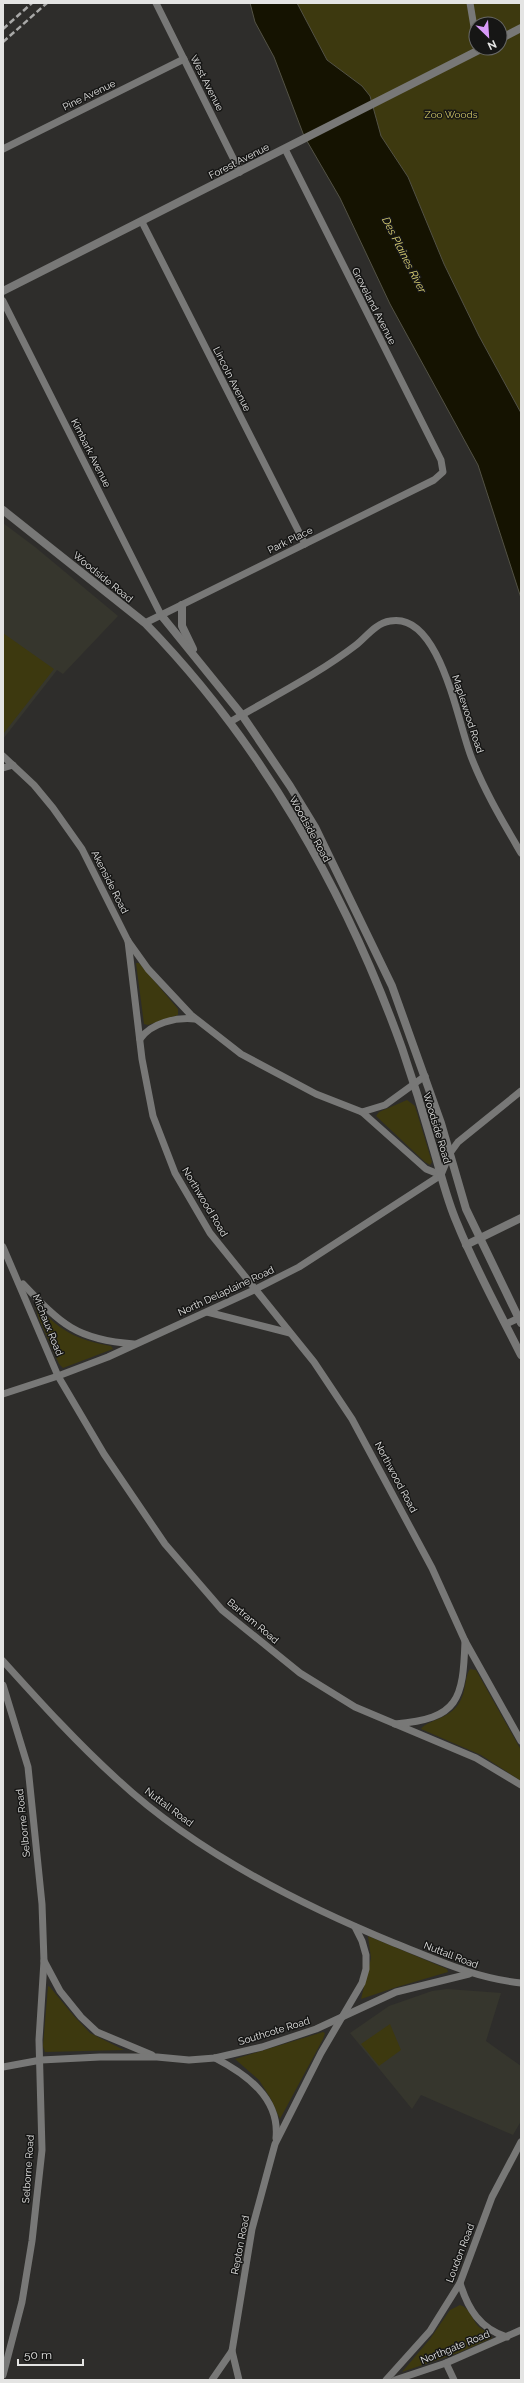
<svg xmlns="http://www.w3.org/2000/svg" width="524" height="2383" font-family="Raleway,sans-serif">
	<style>
		.built { fill: #36362d }
		.green { fill: #3d390f; fill-rule: evenodd }
		.water { fill: #151301; stroke: #535245 }
		.lines { fill: none; stroke-linecap: round; stroke-linejoin: round }
		.minor { stroke: #787877; stroke-width: 7 }
		.tertiary { stroke: #787877; stroke-width: 8 }
		.rail { stroke: #a9a9a8; stroke-width: 2.5; stroke-dasharray: 6 3; stroke-linecap: butt }
		.labels { text-anchor: middle; dominant-baseline: central; stroke-width: 3; stroke-linejoin: round; paint-order: stroke }
		.street-label { font-size: 10px; fill: #e4e4e3; stroke: #161615 }
		.park-label { font-size: 10px; fill: #ccc363; stroke: #161615 }
		.water-label { font-size: 11px; font-style: italic; fill: #ddd374; stroke: #161615 }
	</style>
	<rect width="100%" height="100%" fill="#2e2d2b"/>
	<g class="built">
		<polygon points="3,523 35,547 118,616 63,674 57,670 3,739"/>
		<polygon points="447,1989 501,1993 486,2041 521,2066 521,2121 513,2135 421,2095 412,2109 350,2033 389,2006 432,1991"/>
	</g>
	<g class="green">
		<path d="M297,3h224v410l-42,-77 -35,-72 -36,-87 -28,-41 -10,-40 -8,-10 -35,-26zM476,24h24v24h-24z"/>
		<polygon points="3,633 54,669 4,733 3,733"/>
		<polygon points="136,963 139,963 178,1009 178,1015 148,1025 144,1024"/>
		<polygon points="407,1100 415,1106 432,1162 430,1165 425,1162 376,1116 379,1112"/>
		<path d="M34,1302c24,28 42,38 77,44l2,3 -50,19 -4,-4 -20,-45z"/>
		<path d="M470,1669l6,1 45,80v31l-40,-26 -60,-26c5,-8 26,-10 36,-23 10,-12 7,-29 13,-37z"/>
		<polygon points="368,1936 447,1969 448,1972 397,1987 361,1999 371,1958"/>
		<polygon points="48,1986 50,1987 73,2015 90,2033 124,2050 45,2052 43,2046"/>
		<polygon points="390,2024 401,2050 379,2066 361,2044"/>
		<polygon points="323,2032 325,2033 323,2039 280,2119 271,2099 259,2080 235,2059"/>
		<path d="M460,2305c9,2 12,14 18,21 4,4 13,7 14,12l-34,15 -56,19 28,-33 20,-29z"/>
	</g>
	<polygon class="water" points="250,3 297,3 327,60 362,86 370,96 381,136 408,177 444,264 479,336 521,413 521,598 478,465 390,304 340,198 304,136 274,57 255,22"/>
	<g class="lines">
		<g class="minor">
			<polyline points="156,3 240,172"/>
			<polyline points="470,3 476,39"/>
			<polyline points="3,149 184,59"/>
			<polyline points="142,222 305,544"/>
			<polyline points="3,301 161,615"/>
			<polyline points="145,623 434,480 443,472 441,460 285,149"/>
			<path d="M230,722c42,-25 87,-47 126,-77 10,-8 20,-22 34,-24 51,-10 68,105 82,138 13,33 31,63 49,94"/>
			<polyline points="3,756 34,785 53,808 82,849 128,941 148,969 191,1015 241,1054 316,1094 362,1112 426,1169 441,1175"/>
			<polyline points="3,768 13,765"/>
			<polyline points="128,941 142,1059 153,1116 175,1173 210,1233 314,1362 352,1419 432,1568 465,1641 521,1741"/>
			<path d="M140,1039c11,-16 36,-22 55,-20"/>
			<polyline points="362,1112 385,1105 425,1076"/>
			<polyline points="441,1175 450,1153 458,1142 521,1091"/>
			<polyline points="3,1247 58,1376 104,1454 165,1544 222,1610 300,1673 355,1707 476,1758 521,1785"/>
			<path d="M23,1284c38,40 53,56 111,60"/>
			<polyline points="207,1312 290,1333"/>
			<polyline points="506,1324 521,1317"/>
			<polyline points="3,1394 58,1376 108,1357 254,1290 299,1267 441,1175"/>
			<path d="M3,1661c37,41 74,82 115,119 75,70 181,124 276,163 43,17 80,35 127,40"/>
			<polyline points="3,1685 28,1767 42,1904 44,1961 60,1991 81,2017 97,2032 152,2055"/>
			<path d="M395,1724c64,-5 68,-25 70,-83"/>
			<path d="M215,2058c31,16 65,40 61,80"/>
			<polyline points="3,2067 41,2060 100,2057 157,2057 189,2060 215,2058 262,2047 316,2029 396,1992 469,1974"/>
			<path d="M460,2283c8,26 20,46 47,54"/>
			<polyline points="232,2351 239,2380"/>
			<polyline points="446,2363 454,2380"/>
			<polyline points="3,2375 22,2302 32,2241 42,2150 39,2040 44,1961"/>
			<polyline points="212,2380 232,2351 252,2229 275,2144 321,2053 362,1983 366,1969 366,1955 362,1941 355,1927"/>
			<polyline points="386,2380 430,2331 460,2283 492,2197 521,2142"/>
			<polyline points="395,2380 446,2363 521,2330"/>
		</g>
		<g class="tertiary">
			<polyline points="500,39 521,28"/>
			<polyline points="3,291 483,48"/>
			<path d="M3,510l142,113c116,119 201,269 257,425 11,32 21,64 30,96 8,26 14,54 25,79 18,45 42,88 64,132"/>
			<polyline points="182,605 182,626 193,649"/>
			<polyline points="161,615 242,715 290,786 315,827 392,986 441,1123 466,1209 521,1323"/>
			<polyline points="466,1245 521,1218"/>
		</g>
		<g class="rail">
			<polyline points="3,29 32,3"/>
			<polyline points="3,42 47,3"/>
		</g>
	</g>
	<g class="labels">
		<g class="street-label">
			<text transform="translate(207 83) rotate(63)">West Avenue</text>
			<text transform="translate(89 95) rotate(-26)">Pine Avenue</text>
			<text transform="translate(239 161) rotate(-27)">Forest Avenue</text>
			<text transform="translate(374 306) rotate(63)">Groveland Avenue</text>
			<text transform="translate(232 379) rotate(63)">Lincoln Avenue</text>
			<text transform="translate(91 453) rotate(63)">Kimbark Avenue</text>
			<text transform="translate(290 540) rotate(-26)">Park Place</text>
			<text transform="translate(103 577) rotate(39)">Woodside Road</text>
			<text transform="translate(468 714) rotate(72)">Maplewood Road</text>
			<text transform="translate(310 829) rotate(61)">Woodside Road</text>
			<text transform="translate(110 882) rotate(63)">Akenside Road</text>
			<text transform="translate(437 1128) rotate(73)">Woodside Road</text>
			<text transform="translate(205 1202) rotate(59)">Northwood Road</text>
			<text transform="translate(226 1291) rotate(-25)">North Delaplaine Road</text>
			<text transform="translate(48 1325) rotate(68)">Michaux Road</text>
			<text transform="translate(396 1477) rotate(62)">Northwood Road</text>
			<text transform="translate(253 1621) rotate(40)">Bartram Road</text>
			<text transform="translate(169 1807) rotate(37)">Nuttall Road</text>
			<text transform="translate(23 1823) rotate(-96)">Selborne Road</text>
			<text transform="translate(451 1955) rotate(21)">Nuttall Road</text>
			<text transform="translate(274 2031) rotate(-17)">Southcote Road</text>
			<text transform="translate(28 2169) rotate(-86)">Selborne Road</text>
			<text transform="translate(240 2245) rotate(-79)">Repton Road</text>
			<text transform="translate(460 2253) rotate(-69)">Loudon Road</text>
			<text transform="translate(455 2347) rotate(-22)">Northgate Road</text>
		</g>
		<g class="park-label">
			<text x="451" y="114">Zoo Woods</text>
		</g>
		<g class="water-label">
			<text transform="translate(404 255) rotate(63)">Des Plaines River</text>
		</g>
	</g>
	<rect width="524" height="2383" fill="none" stroke="#e4e4e3" stroke-width="8"/>
	<g transform="translate(488 36) rotate(155)"><circle r="19" fill="#161615" stroke="#686867"/>
	<path d="M0-3L7 15L0 10L-7 15Z" fill="#d89af8"/>
	<text y="-6" font-size="11" font-weight="bold" text-anchor="middle" fill="#e4e4e3">N</text>
	</g>
	<path d="M18 2359v6h65v-6" fill="none" stroke="#e4e4e3" stroke-width="2"/>
	<text x="24" y="2359" font-size="12" fill="#e4e4e3" stroke="#161615" stroke-width="3" paint-order="stroke">50 m</text>
</svg>
